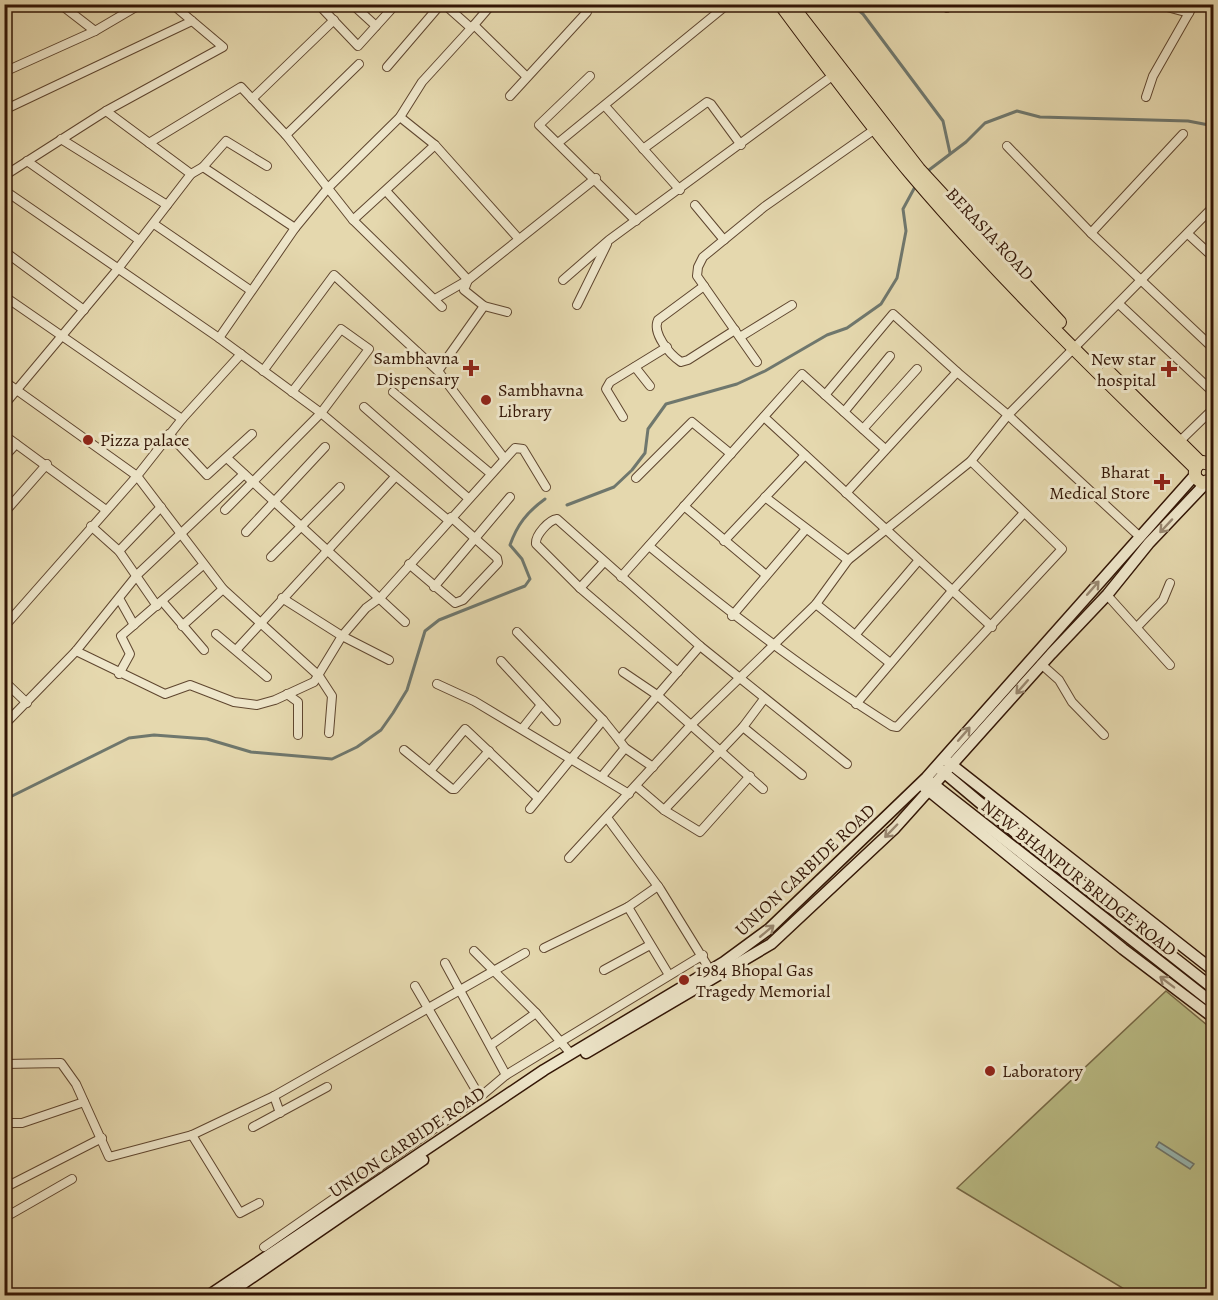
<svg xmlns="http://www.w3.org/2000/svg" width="1218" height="1300" font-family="Alegreya,serif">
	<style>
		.green { fill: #babd86; stroke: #766946; stroke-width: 1.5 }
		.water { fill: #98b8b3; stroke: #6f776d; stroke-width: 1.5 }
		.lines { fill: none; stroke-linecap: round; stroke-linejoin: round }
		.stream { stroke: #6f776d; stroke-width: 3 }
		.street-casing { stroke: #5f462f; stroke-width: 10 }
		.secondary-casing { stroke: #321505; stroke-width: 13 }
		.primary-casing { stroke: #321505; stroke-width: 14 }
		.street { stroke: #eee6ca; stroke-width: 8 }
		.secondary { stroke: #eee6ca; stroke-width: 10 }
		.primary { stroke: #e5d8ae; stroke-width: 12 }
		.oneway { stroke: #998871 }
		.poi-dot { fill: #8f2418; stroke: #eee6ca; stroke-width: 2 }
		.labels { text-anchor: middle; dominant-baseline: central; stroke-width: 6; stroke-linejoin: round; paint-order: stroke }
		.street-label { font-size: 18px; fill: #321505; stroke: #eee6ca }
		.poi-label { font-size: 18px; fill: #321505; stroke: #eee6ca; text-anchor: start }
	</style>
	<rect width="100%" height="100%" fill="#e5d8ae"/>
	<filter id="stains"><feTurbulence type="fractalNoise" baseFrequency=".00333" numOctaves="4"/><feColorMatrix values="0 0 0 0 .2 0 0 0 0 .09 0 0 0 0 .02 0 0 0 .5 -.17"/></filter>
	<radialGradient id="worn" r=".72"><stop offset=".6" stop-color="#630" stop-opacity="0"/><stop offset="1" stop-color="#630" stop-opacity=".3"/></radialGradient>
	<polygon class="green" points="1166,991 1213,1030 1213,1295 1134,1295 957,1188"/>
	<polygon class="water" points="1159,1142 1194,1164 1190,1169 1156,1147"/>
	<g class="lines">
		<g class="stream">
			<polyline points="851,4 863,14 943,121 950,153"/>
			<polyline points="925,173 966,142 985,123 1017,111 1040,117 1188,121 1214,126"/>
			<polyline points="567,505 614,487 632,470 645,453 648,429 666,404 737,384 765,371 827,335 847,328 881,304 897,278 906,231 903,209 916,185"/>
			<path d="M4,800l125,-62 25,-3 53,4 44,13 81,7 25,-12 24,-17 12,-17 14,-23 18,-59 14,-11 86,-34 5,-7 -8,-20 -12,-14c7,-20 17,-33 35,-46"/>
		</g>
		<defs>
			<g id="street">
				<polyline points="60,4 95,31"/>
				<polyline points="318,4 358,46 396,4"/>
				<polyline points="352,4 376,26"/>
				<polyline points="444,4 471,28"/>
				<polyline points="742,4 742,5"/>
				<polyline points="1156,4 1189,13"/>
				<polyline points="947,8 949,4"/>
				<polyline points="4,12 10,4"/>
				<polyline points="474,25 492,4"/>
				<polyline points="387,67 441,4"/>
				<polyline points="4,72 95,31 141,4"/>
				<polyline points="590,76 539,125 636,221"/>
				<polyline points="510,96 587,12 579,4"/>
				<polyline points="1146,97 1153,76 1194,4"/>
				<polyline points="252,99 334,20"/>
				<polyline points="605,106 680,190"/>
				<polyline points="4,110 192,21"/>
				<polyline points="106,111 191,174"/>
				<polyline points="400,117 435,145 518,238"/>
				<polyline points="286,135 359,64"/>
				<polyline points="61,139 167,205"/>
				<polyline points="149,143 241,87 286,135 353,220 442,307"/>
				<polyline points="558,143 728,4"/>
				<polyline points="1007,146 1091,233 1214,349"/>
				<polyline points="643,149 707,102 711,104 741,145"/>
				<polyline points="27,161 139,240"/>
				<polyline points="203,167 295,228"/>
				<polyline points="4,176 106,111 223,47 172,4"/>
				<polyline points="4,190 219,338 321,413 448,520"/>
				<polyline points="386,191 468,280 464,290 484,306 507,312"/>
				<polyline points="695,205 724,240"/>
				<polyline points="353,220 435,145"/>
				<polyline points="154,224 250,290"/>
				<polyline points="1091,233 1183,134"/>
				<polyline points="1188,234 1214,258"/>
				<polyline points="4,251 84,310"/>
				<polyline points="563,280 609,240 835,74"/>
				<path d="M704,286l-46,34c-6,13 11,34 23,42l7,-2 47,-30"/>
				<polyline points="4,296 182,419"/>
				<polyline points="435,299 468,280 596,178"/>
				<polyline points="1119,304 1214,393"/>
				<polyline points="577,305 607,244"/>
				<polyline points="740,337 792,305"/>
				<polyline points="219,338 295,228 328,188 400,117 422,82 474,25 526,76"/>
				<polyline points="757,362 697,276 698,267 703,257 764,207 878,127"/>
				<polyline points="635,367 650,386"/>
				<polyline points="263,371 334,275 438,371 504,458"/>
				<polyline points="438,371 484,306"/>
				<polyline points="4,381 137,476 223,589 319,676 332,696 329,733"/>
				<polyline points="393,392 490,473"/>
				<polyline points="825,395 893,314 957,372"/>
				<polyline points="4,405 117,270 191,174 203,167 226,141 267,166"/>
				<polyline points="364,407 468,498"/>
				<polyline points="844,412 890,356"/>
				<polyline points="623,417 606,389 610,382 667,347"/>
				<polyline points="764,417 992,627"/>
				<polyline points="863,429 917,369"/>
				<polyline points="169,434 207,475 252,434"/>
				<polyline points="4,435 106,510"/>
				<polyline points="1180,441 1214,408"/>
				<polyline points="4,457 16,444"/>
				<polyline points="228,459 405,622"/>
				<polyline points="636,478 692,422 731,454"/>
				<polyline points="846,493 957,372 1008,415 1139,536"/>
				<polyline points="765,497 848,560"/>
				<polyline points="684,506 766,575"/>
				<polyline points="225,510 321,413 369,349 341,329 292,392"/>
				<polyline points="4,513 47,464"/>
				<polyline points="91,526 119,551 157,606"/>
				<polyline points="246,532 325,447"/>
				<polyline points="724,541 805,455"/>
				<path d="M649,546c78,65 157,126 243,180l5,1 165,-178 -91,-88"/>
				<polyline points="119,551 161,507"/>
				<polyline points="271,557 340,487"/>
				<polyline points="409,564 455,603 463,600 498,563 497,558 451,517"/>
				<polyline points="621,577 802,374 885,449"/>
				<polyline points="434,587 510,497"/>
				<polyline points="580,588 603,563"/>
				<polyline points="1107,595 1170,665"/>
				<polyline points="282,598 342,636 389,660"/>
				<polyline points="120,600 134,625"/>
				<polyline points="162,601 204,650"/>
				<polyline points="816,604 890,663"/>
				<polyline points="732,616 806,529"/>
				<polyline points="182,626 223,589"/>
				<polyline points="4,627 137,476 182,419 241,354"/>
				<polyline points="1137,627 1163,600 1170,583"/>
				<polyline points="517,632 603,720 530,809"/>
				<polyline points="216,634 267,677"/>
				<polyline points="856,634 919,560"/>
				<polyline points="237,649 395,477"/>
				<polyline points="76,651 165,694 190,685 234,702 257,705 275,700 314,682 342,636 366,608 381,597 515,448 523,449 546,487"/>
				<polyline points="501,661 556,721"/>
				<polyline points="1041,664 1059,680 1072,702 1104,735"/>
				<polyline points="623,672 657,695 763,789"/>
				<path d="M678,672l-98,-84 -44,-44c-1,-9 13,-24 21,-25l143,127 147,118"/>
				<polyline points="119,674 130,654 121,636 203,565"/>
				<polyline points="4,681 27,703"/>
				<polyline points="437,684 474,701 629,794"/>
				<polyline points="287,694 298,702 298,735"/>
				<polyline points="856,704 952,591 1023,514"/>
				<polyline points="603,720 619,740"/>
				<polyline points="4,725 76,651 138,574 244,474"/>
				<polyline points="743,727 802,775"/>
				<polyline points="522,729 541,705"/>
				<polyline points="625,748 653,767"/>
				<polyline points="404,750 452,789 455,789 489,751"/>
				<polyline points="430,771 465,729 538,798"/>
				<polyline points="603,775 625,748 619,740 700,646"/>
				<polyline points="636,786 664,810 700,832 750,776"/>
				<polyline points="664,810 743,727 764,699"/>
				<polyline points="608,819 660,889 710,970"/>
				<polyline points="569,858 691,725 816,604 848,560 971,461 1008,415 1214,206"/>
				<polyline points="628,907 669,975"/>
				<polyline points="544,948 628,907 658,886"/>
				<polyline points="474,951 536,1013 571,1054"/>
				<polyline points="445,963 506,1075"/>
				<polyline points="604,970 650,945"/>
				<polyline points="415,986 480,1097"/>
				<polyline points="491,1045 536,1013"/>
				<polyline points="4,1064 61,1063 76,1084 109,1157 192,1135 274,1096 525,953"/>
				<polyline points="274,1096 280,1113"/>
				<polyline points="4,1123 22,1123 84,1102"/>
				<polyline points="253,1127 327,1087"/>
				<polyline points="192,1135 240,1213 259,1203"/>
				<polyline points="4,1188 102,1138"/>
				<polyline points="4,1218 72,1179"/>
				<polyline points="264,1247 480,1097 506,1075 703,955"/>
			</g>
			<g id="secondary">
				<polyline points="948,762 1214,971"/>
				<polyline points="941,770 1017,834 1214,989"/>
				<polyline points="928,780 1214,1004"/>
				<polyline points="923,786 1123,949 1214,1018"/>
				<polyline points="586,1053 771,944 895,828 1051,654 1107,595 1149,543 1206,483"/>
				<polyline points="208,1296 544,1070 724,962 769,929 926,778 1195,475"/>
				<polyline points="225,1296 423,1160"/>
			</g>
			<g id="primary">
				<path d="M780,4c43,58 85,115 131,170 88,104 187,199 284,294"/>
				<polyline points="791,4 919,169 1060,322"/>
				<polyline points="1108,371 1201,463"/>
				<path d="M1214,466l-11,-4c-7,2 -10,9 -7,16l6,5 12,-4"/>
			</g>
		</defs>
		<use href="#street" class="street-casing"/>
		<use href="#secondary" class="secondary-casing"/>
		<use href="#primary" class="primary-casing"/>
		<use href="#street" class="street"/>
		<use href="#secondary" class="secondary"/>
		<use href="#primary" class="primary"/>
	</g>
	<defs><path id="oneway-shaft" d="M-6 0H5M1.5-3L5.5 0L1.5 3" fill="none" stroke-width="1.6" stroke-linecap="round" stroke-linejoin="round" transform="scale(1.5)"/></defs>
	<g class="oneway">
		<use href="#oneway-shaft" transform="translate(1166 526) rotate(133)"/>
		<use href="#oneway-shaft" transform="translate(1093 588) rotate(-49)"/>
		<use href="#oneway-shaft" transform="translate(1022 687) rotate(131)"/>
		<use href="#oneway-shaft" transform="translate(964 734) rotate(-49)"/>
		<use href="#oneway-shaft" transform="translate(891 831) rotate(134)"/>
		<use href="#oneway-shaft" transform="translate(767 931) rotate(-40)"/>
		<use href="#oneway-shaft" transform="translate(1167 982) rotate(-143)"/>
	</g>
	<g class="poi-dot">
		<path d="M468 359h6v6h6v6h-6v6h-6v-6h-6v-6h6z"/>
		<path d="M1166 360h6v6h6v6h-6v6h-6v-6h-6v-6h6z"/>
		<circle cx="486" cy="400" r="6"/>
		<circle cx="88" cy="440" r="6"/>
		<path d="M1159 473h6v6h6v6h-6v6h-6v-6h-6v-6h6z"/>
		<circle cx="684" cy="980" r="6"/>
		<circle cx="990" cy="1071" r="6"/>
	</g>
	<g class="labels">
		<g class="street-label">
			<text transform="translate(990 234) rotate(47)">BERASIA ROAD</text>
			<text transform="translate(805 870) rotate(-43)">UNION CARBIDE ROAD</text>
			<text transform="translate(1079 878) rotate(38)">NEW BHANPUR BRIDGE ROAD</text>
			<text transform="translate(407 1142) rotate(-34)">UNION CARBIDE ROAD</text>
		</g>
		<g class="poi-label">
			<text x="459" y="358" text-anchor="end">Sambhavna<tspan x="459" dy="21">Dispensary</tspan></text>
			<text x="1156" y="359" text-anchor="end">New star<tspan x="1156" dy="21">hospital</tspan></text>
			<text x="498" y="390">Sambhavna<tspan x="498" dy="21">Library</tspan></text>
			<text x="100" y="440">Pizza palace</text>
			<text x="1150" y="472" text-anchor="end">Bharat<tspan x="1150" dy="21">Medical Store</tspan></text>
			<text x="696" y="970">1984 Bhopal Gas<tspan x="696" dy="21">Tragedy Memorial</tspan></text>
			<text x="1002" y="1071">Laboratory</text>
		</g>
	</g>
	<rect width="1218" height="1300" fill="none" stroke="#e5d8ae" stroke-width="24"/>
	<rect x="6" y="6" width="1206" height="1288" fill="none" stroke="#321505" stroke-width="3"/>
	<rect x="12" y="12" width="1194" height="1276" fill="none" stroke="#321505" stroke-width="1.5"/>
	<rect width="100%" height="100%" filter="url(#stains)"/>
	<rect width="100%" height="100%" fill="url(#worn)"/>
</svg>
